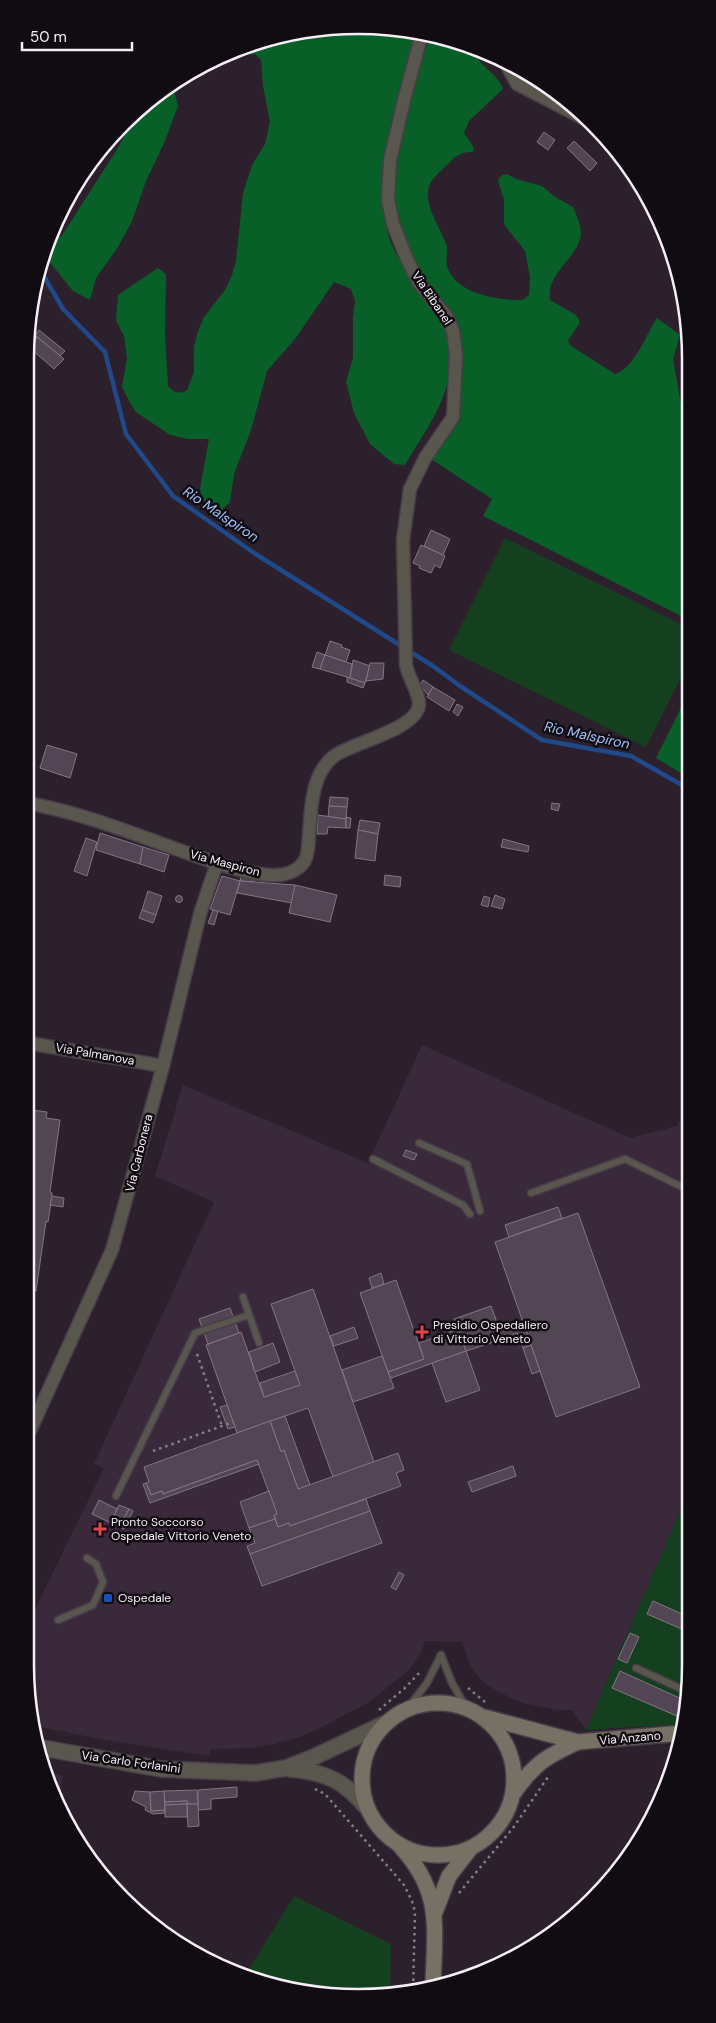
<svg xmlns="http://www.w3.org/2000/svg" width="716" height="2023" font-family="'DM Sans',sans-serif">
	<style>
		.built { fill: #39293b }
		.green { fill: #14401f }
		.forest { fill: #086028 }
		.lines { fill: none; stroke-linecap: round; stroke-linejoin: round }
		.stream { stroke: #20498a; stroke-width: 4.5 }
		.building { fill: #534654; stroke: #837584 }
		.service-casing { stroke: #483d49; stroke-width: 9 }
		.minor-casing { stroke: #483d49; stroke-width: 15 }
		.tertiary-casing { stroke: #483d49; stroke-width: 18 }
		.secondary-casing { stroke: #483d49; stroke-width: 18 }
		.path { stroke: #877d88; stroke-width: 2.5; stroke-dasharray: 2.5 4; stroke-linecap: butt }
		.service { stroke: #59564e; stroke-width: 6 }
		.minor { stroke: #59564e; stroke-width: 12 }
		.tertiary { stroke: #59564e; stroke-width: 15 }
		.secondary { stroke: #777165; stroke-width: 15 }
		.health-dot { fill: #e0444e; stroke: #110c12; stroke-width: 2 }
		.transit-dot { fill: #1a4fb4; stroke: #110c12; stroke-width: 2 }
		.labels { text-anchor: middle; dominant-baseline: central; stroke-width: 5; stroke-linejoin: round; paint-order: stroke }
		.street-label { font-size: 12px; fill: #f6eef6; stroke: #110c12 }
		.poi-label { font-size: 12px; fill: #f6eef6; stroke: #110c12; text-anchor: start }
		.water-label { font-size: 14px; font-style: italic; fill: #9dc1f8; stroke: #110c12 }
		.rim { fill: none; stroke: #f6eef6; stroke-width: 2.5 }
	</style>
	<rect width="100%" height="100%" fill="#2c202d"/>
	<g class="built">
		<polygon points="422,1045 630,1138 677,1126 690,1097 691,1486 586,1730 572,1710 558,1710 526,1704 513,1699 490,1687 482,1681 470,1665 462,1642 425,1641 422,1650 410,1669 371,1701 322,1727 300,1737 275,1744 250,1748 211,1749 210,1756 105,1740 31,1725 31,1617 104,1468 94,1464 214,1202 155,1176 183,1085 368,1163"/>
		<polygon points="43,1769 62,1776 61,1789 57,1803 50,1792"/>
	</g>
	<g class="green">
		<polygon points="505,538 689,628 689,661 646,747 449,650"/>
		<polygon points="691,1486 691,1665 683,1724 586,1730"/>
		<polygon points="294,1896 391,1944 390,1996 379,1997 315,1995 246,1974"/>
	</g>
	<g class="forest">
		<path d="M379,26l36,6c-3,19 -8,36 -14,55 -13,42 -24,90 -16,134 12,70 85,89 61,167 -8,28 -27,52 -41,77l-11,-1 -24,-20 -16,-31 -8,-31 7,-24v-40l2,-17 -4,-12 -17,-7 -39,57 -28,32 -16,59 -17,44 -4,28 -11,11 -14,-8 -5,-16 9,-50h-21l-18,-4 -34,-23 -7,-11 -7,-14 5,-29 -3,-22 -8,-16 2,-25 40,-27 8,6 -1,62 3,50c5,6 11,9 19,4l7,-18v-25l4,-16 6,-14 21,-27 7,-15 4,-14 7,-68 9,-28 13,-21 5,-22 -7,-36 -2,-26 -6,-6h-14l-1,-6c43,-20 93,-21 139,-22z"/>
		<path d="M431,34l13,2 29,12c3,17 25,25 30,41l-34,32 -5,12 10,15 -1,4c-12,-1 -19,5 -26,13 -6,5 -12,11 -16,17 -11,18 9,45 15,62 3,7 -1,15 1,22 9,29 51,34 76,34l6,-5 1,-18 -5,-26 -21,-27v-24l-6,-20 4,-5 5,-1 9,5 26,7 13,11 18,10c3,7 8,18 8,26 -2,25 -35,39 -31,67l26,15 4,7 -12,19 3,5 44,28c20,-6 31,-40 42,-56l23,17 -7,24 8,45 7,1 1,215 -206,-104 9,-17 -64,-42 18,-21 14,-85v-15l-12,-28 -34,-43 -10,-20 -10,-43v-23l3,-29 14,-60z"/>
		<polygon points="172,84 178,106 165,141 146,181 132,221 118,247 96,278 90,300 73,291 43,254 53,228 61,237 116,151 140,107"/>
		<polygon points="689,692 689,778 656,758"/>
	</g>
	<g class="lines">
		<polyline class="stream" points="38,266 63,309 105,352 126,434 173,496 254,553 433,666 460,686 542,740 631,756 689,789"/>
	</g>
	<g class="building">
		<polygon points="544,132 555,140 548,150 537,142"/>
		<polygon points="574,141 597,163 590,171 567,148"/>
		<polygon points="39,330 65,351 60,356 35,335"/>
		<polygon points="29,331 37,337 25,355"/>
		<polygon points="37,337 64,359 54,369 30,348"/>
		<polygon points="431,530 450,539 443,555 424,546"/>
		<polygon points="421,545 445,556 440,568 435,565 431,573 419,568 420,566 413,563"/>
		<polygon points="330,641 342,645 341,647 350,650 346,662 325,655"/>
		<polygon points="317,652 325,655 320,669 312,667"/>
		<polygon points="325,655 352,664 350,678 320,669"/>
		<polygon points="353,660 370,666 365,683 350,678"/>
		<polygon points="370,663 384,663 383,679 366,681"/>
		<polygon points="347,677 365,683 363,688 347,682"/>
		<polygon points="423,680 433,687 428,695 420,685"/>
		<polygon points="433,687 455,700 449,711 427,697"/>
		<polygon points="457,704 463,707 458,716 453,712"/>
		<polygon points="47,745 77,754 70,778 40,768"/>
		<polygon points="330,797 348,798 347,807 329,806"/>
		<polygon points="552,803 560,804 558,811 551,809"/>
		<polygon points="329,806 347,807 346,819 328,818"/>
		<polygon points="318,815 346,819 346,828 328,827 327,834 317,834"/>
		<polygon points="346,817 351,818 350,828 346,828"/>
		<polygon points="360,820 380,823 378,834 358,830"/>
		<polygon points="358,830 378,834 375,861 355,858"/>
		<polygon points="100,833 143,847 140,864 96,850"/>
		<polygon points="86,838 97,842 87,876 74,871"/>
		<polygon points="503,839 529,846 528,852 501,847"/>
		<polygon points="143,847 169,855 164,872 140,864"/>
		<polygon points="385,875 401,877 400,887 384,885"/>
		<polygon points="222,876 240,881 230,915 210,909"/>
		<polygon points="241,876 255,879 254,882 240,881"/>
		<polygon points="240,881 295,885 292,903 237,893"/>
		<polygon points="295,885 337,895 330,922 289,913"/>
		<polygon points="148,891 162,896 156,915 142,910"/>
		<polygon points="495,895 505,899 502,909 491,906"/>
		<circle cx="179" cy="899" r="3.5"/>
		<polygon points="484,896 490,898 488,907 481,905"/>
		<polygon points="142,910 156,915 153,923 139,918"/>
		<polygon points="213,910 218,911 214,925 208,923"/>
		<polygon points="32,1110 47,1112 46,1118 60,1120 50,1192 52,1193 52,1196 48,1222 46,1221 36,1291 29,1290 29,1115 32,1116"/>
		<polygon points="406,1150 417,1154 414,1160 403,1156"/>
		<polygon points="52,1196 64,1198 63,1207 50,1205"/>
		<polygon points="558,1207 562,1218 509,1237 505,1225"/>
		<polygon points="578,1213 640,1387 556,1417 495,1242"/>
		<polygon points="381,1273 384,1284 372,1288 369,1278"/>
		<polygon points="396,1280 424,1359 388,1372 360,1293"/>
		<polygon points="313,1289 374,1462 333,1477 308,1408 237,1433 206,1345 241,1332 264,1397 300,1385 271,1304"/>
		<polygon points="491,1306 503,1339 466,1351 454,1319"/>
		<polygon points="230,1308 239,1333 208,1344 199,1319"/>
		<polygon points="523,1321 531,1345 523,1348 517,1333 503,1339 499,1329"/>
		<polygon points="354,1327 358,1338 334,1346 330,1336"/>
		<polygon points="458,1329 466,1351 391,1378 388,1372 424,1359 419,1343"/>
		<polygon points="273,1343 280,1362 255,1372 249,1352"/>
		<polygon points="531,1345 540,1371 532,1374 523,1348"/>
		<polygon points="466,1351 480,1390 446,1402 432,1363"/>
		<polygon points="382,1356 394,1388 353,1402 342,1370"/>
		<polygon points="295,1371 300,1385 264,1397 260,1383"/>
		<polygon points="227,1405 235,1427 228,1429 220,1407"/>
		<polygon points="285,1416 310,1485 298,1489 284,1450 281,1452 270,1421"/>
		<polygon points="270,1421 281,1452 284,1450 298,1489 398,1453 404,1470 396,1473 401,1486 290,1526 289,1523 278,1527 274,1515 277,1514 257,1460 163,1494 162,1491 151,1495 146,1483 149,1482 144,1467"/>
		<polygon points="257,1460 259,1464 150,1503 143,1484 146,1483 151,1495 162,1491 163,1494"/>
		<polygon points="513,1466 516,1476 472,1492 468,1482"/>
		<polygon points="269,1491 277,1514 274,1515 275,1519 249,1528 240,1502"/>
		<polygon points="366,1499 370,1511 250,1554 247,1546 255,1543 249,1528 275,1519 278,1527 289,1523 290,1526"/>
		<polygon points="99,1500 117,1509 111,1523 92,1514"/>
		<polygon points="119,1505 129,1509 120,1527 111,1523"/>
		<polygon points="129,1509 133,1511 124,1529 120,1527"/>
		<polygon points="370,1511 382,1543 262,1586 250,1554"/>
		<polygon points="399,1572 404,1575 396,1590 391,1587"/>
		<polygon points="653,1601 691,1618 691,1633 647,1614"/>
		<polygon points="630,1633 639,1637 627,1663 618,1659"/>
		<polygon points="620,1671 684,1700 677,1716 612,1688"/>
		<polygon points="237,1787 237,1797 211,1799 211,1809 198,1810 198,1790"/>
		<polygon points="197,1790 198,1804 187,1804 187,1801 165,1802 164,1791"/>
		<polygon points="135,1791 150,1792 151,1811 165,1810 165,1813 153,1814 145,1810 146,1807 132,1800"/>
		<polygon points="164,1791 165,1810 151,1811 150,1792"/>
		<polygon points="187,1801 187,1804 165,1805 165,1802"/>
		<polygon points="187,1804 198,1804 199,1826 188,1827"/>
		<polygon points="187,1804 187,1817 165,1817 165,1805"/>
	</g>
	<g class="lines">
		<defs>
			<g id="service">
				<polyline points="419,1143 467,1164 480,1211"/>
				<polyline points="373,1159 463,1205 470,1214"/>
				<polyline points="531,1193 625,1159 690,1191"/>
				<polyline points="243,1297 259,1343"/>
				<polyline points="116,1496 195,1333 249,1315"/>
				<polyline points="58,1620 93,1605 103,1582 96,1564 87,1558"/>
				<polyline points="441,1655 452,1683 467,1709"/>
				<polyline points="636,1668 688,1692"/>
				<polyline points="407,1709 427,1683 441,1655"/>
				<polyline points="679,1733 684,1721"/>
			</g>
			<g id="minor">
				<polyline points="505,62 517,84 585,119"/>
				<path d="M27,803c52,9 102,29 152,47 29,10 60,23 91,25 12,1 26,-2 34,-13 5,-8 4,-17 5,-26 2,-27 2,-62 25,-80 18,-13 83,-27 85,-51 1,-11 -11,-28 -13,-40l-3,-125 7,-51 15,-31 28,-41 3,-62 -3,-24 -6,-14 -28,-34 -13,-26 -13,-33 -5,-24 2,-40 14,-60 18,-67"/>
				<polyline points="28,1043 163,1066"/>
				<polyline points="30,1431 112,1250 163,1066 200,914 217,863"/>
			</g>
			<g id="tertiary">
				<polyline points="37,1747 161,1769 255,1773 286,1768 314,1757 386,1723"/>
				<path d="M290,1769c37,3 54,12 78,40"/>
			</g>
			<g id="secondary">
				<circle cx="438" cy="1779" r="76"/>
				<polyline points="484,1717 578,1742 682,1733"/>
				<path d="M513,1794c21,-30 32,-37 65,-52"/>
				<path d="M400,1846c44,48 34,83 33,143"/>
				<polyline points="435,1912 449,1876 470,1849"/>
			</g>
		</defs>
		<use href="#service" class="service-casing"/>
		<use href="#minor" class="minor-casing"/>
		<use href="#tertiary" class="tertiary-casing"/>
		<use href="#secondary" class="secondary-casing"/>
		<g class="path">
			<polyline points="197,1354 222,1426"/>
			<polyline points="153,1451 233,1422"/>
			<polyline points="468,1688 485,1702"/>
			<polyline points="379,1710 406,1687 419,1673"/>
			<polyline points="315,1789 325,1794 404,1885 412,1901 415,1912 413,1992"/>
			<polyline points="459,1893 513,1828 548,1777"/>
		</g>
		<use href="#service" class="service"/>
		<use href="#minor" class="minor"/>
		<use href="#tertiary" class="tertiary"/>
		<use href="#secondary" class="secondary"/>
	</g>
	<g class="health-dot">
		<path d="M419.5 1324.5h5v5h5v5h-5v5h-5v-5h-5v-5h5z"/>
		<path d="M97.5 1521.5h5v5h5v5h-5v5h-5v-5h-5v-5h5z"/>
	</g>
	<rect class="transit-dot" x="103" y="1593" width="10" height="10" rx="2.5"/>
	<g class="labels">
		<g class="street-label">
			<text transform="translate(432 298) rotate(56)">Via Bibanel</text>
			<text transform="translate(225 863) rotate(15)">Via Maspiron</text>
			<text transform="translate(95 1054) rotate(10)">Via Palmanova</text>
			<text transform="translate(139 1153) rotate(-76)">Via Carbonera</text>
			<text transform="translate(630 1738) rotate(-5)">Via Anzano</text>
			<text transform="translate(131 1762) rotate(8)">Via Carlo Forlanini</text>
		</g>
		<g class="poi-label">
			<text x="433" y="1325">Presidio Ospedaliero<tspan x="433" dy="14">di Vittorio Veneto</tspan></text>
			<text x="111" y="1522">Pronto Soccorso<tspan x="111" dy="14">Ospedale Vittorio Veneto</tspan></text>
			<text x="118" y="1598">Ospedale</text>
		</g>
		<g class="water-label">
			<text transform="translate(221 514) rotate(34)">Rio Malspiron</text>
			<text transform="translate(587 735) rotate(12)">Rio Malspiron</text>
		</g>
	</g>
	<path d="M0 0H716V2023H0ZM358 34H358A324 324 0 0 1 682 358V1665A324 324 0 0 1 358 1989H358A324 324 0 0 1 34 1665V358A324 324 0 0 1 358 34Z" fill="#110c12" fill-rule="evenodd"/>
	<path class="rim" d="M358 34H358A324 324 0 0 1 682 358V1665A324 324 0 0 1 358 1989H358A324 324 0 0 1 34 1665V358A324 324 0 0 1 358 34Z"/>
	<path d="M22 42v8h110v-8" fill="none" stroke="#f6eef6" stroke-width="2.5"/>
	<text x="30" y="42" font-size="15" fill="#f6eef6" stroke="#110c12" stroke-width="4" paint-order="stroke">50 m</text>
</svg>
